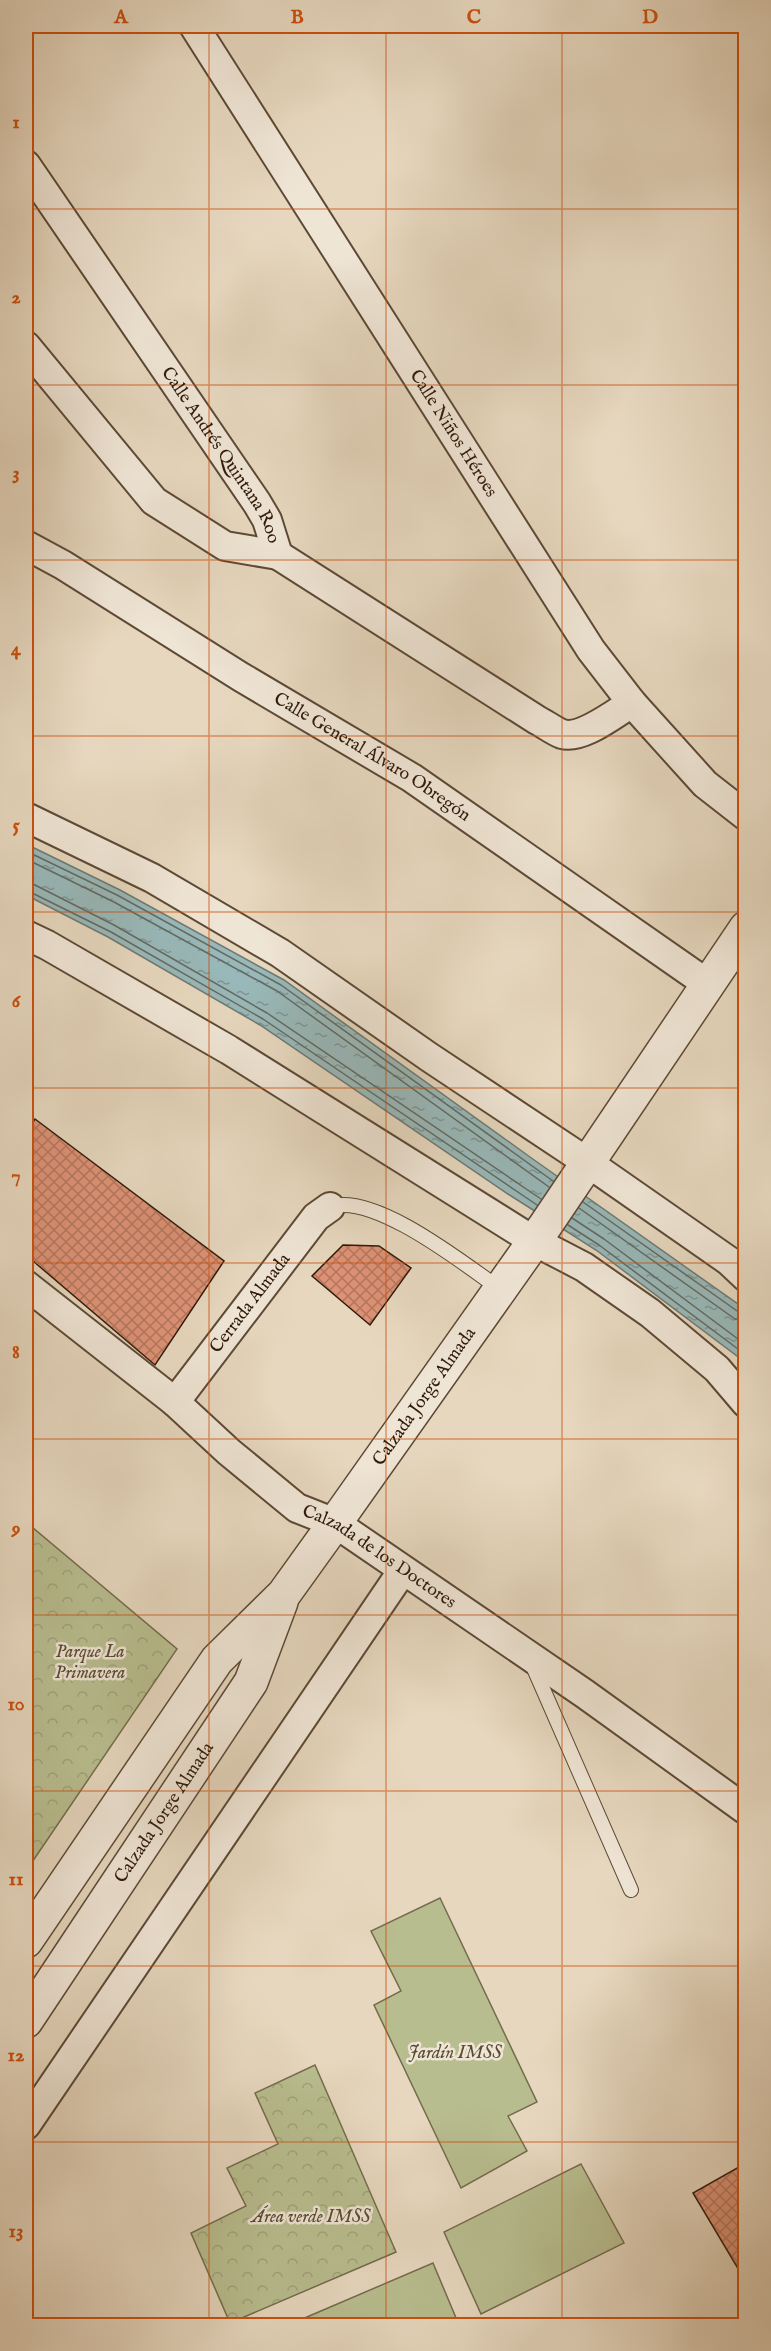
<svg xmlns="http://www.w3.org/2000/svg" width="771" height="2351" font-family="'IM FELL English',serif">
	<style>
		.green { fill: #b8bd8f; stroke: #746c4c; stroke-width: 1.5 }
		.park { fill: url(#park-crowns); stroke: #746c4c; stroke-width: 1.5 }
		.water { fill: url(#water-ripples); stroke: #6e7973; stroke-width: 1.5 }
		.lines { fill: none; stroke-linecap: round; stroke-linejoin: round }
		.shore { stroke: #646961; stroke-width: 1.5 }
		.building { fill: url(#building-cross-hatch); stroke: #2f1a09; stroke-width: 1.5 }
		.service-casing { stroke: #5d4936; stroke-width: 16 }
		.minor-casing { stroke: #5d4936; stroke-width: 32 }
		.tertiary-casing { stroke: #5d4936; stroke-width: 36 }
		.service { stroke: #efe5d5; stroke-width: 14 }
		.minor { stroke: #efe5d5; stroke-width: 28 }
		.tertiary { stroke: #efe5d5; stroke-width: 33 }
		.grid { fill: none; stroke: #cc500c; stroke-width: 1.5; stroke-opacity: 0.55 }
		.labels { text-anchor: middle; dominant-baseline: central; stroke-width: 5; stroke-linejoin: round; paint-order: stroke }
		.street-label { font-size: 18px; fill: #2f1a09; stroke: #efe5d5 }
		.park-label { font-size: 18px; font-style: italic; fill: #584b31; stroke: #efe5d5 }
		.neatline { fill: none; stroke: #cc500c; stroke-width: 2 }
		.grid-label { font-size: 20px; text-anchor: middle; font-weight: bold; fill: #cc500c }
	</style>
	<defs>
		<pattern id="park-crowns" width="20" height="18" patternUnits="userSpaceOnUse" patternTransform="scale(1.5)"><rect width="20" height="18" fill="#b8bd8f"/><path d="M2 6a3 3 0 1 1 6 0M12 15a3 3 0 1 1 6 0" fill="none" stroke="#9ea27a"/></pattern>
		<pattern id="water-ripples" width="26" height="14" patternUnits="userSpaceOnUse" patternTransform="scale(1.5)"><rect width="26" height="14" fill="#98b8b9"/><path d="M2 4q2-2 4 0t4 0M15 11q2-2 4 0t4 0" fill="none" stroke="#7c9595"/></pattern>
		<pattern id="building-cross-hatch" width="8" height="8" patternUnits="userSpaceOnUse" patternTransform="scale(1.5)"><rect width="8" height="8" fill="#dd9275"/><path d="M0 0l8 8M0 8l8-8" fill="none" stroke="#b4765e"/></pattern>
	</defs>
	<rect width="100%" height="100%" fill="#e6d7be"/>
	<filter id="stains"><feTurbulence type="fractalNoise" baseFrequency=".00333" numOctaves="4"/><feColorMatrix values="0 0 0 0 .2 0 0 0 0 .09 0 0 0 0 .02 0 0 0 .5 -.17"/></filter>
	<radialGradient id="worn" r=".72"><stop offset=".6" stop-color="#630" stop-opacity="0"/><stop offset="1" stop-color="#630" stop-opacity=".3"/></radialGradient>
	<g class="green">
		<polygon points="440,1898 537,2102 508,2116 527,2151 461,2188 374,2005 401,1991 371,1931"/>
		<polygon points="581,2164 624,2243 481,2314 444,2232"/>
		<polygon points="433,2263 459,2325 294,2325 293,2323"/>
	</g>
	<g class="park">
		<polygon points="26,1522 177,1649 26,1871"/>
		<polygon points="315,2065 396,2252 230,2323 191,2233 246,2206 227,2168 278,2144 255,2093"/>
	</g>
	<polygon class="water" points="26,844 120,890 284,980 530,1157 745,1309 745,1362 596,1250 508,1194 260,1025 108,937 26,895"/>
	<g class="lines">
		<g class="shore">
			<polyline points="26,851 117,895 281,985 553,1181"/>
			<polyline points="26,859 114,902 277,991 549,1187"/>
			<polyline points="26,882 33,884 114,925 267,1013 541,1199"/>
			<polyline points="26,890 111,932 263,1019 537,1205"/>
			<polyline points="583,1202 740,1313 746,1314"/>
			<polyline points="579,1208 735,1319 746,1321"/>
			<polyline points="572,1218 604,1239 746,1345"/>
			<polyline points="568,1225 599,1245 746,1355"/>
		</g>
	</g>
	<g class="building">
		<polygon points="35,1119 224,1261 155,1365 26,1255 26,1132"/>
		<polygon points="343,1245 379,1246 411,1268 370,1325 312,1276"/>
		<polygon points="746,2163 746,2282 693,2193"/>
	</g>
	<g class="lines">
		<defs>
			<g id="service">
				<path d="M330,1207c44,-15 134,57 170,82"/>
				<polyline points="532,1664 631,1890"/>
			</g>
			<g id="minor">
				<path id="s1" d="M194,26l397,624 41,53 73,81 41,32"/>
				<path id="s2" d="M26,165l231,338 10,17 11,35 259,165c8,4 17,11 25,14 20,6 53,-21 70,-31"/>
				<polyline points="26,346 154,501 225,546 278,555"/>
				<path id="s3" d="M26,545l37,20 178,112 171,101 297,207"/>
				<polyline points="26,817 152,878 280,953 429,1057 587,1162 729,1261 746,1277"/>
				<polyline points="26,935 47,945 229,1050 534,1241 584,1267 650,1313 717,1369 746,1403"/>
				<path id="s4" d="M26,1285l149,117 54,50 68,56 38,15 250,171 161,116"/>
				<path id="s5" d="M175,1402l141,-185 14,-10"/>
				<polyline points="26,2125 403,1570"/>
			</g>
			<g id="tertiary">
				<path id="s6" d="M26,1941l191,-281 67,-66 51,-71 210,-297 201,-298"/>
				<path id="s7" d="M26,2021l225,-339 30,-80"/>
			</g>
		</defs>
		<use href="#service" class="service-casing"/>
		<use href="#minor" class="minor-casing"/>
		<use href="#tertiary" class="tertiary-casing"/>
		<use href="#service" class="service"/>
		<use href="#minor" class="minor"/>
		<use href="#tertiary" class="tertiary"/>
	</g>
	<path class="grid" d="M209,26v2300M386,26v2300M562,26v2300M26,209h720M26,385h720M26,560h720M26,736h720M26,912h720M26,1088h720M26,1263h720M26,1439h720M26,1615h720M26,1791h720M26,1966h720M26,2142h720"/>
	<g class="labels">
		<g class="street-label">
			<text stroke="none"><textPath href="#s1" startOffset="483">Calle Niños Héroes</textPath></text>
			<text stroke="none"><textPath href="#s2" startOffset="350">Calle Andrés Quintana Roo</textPath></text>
			<text stroke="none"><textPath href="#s3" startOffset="406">Calle General Álvaro Obregón</textPath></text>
			<text stroke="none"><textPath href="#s5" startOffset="124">Cerrada Almada</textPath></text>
			<text stroke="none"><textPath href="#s6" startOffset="676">Calzada Jorge Almada</textPath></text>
			<text stroke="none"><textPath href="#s4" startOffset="447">Calzada de los Doctores</textPath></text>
			<text stroke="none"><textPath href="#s7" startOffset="250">Calzada Jorge Almada</textPath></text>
		</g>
		<g class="park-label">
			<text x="90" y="1652">Parque La<tspan x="90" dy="21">Primavera</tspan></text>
			<text x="455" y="2053">Jardín IMSS</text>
			<text x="311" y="2217">Área verde IMSS</text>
		</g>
	</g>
	<rect width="771" height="2351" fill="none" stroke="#e6d7be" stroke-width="66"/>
	<rect x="33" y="33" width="705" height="2285" class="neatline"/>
	<g class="grid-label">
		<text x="121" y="23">A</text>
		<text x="297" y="23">B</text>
		<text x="474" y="23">C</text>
		<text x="650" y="23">D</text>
		<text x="16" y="128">1</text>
		<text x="16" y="303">2</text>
		<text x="16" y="479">3</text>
		<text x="16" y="655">4</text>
		<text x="16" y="831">5</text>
		<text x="16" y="1007">6</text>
		<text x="16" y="1182">7</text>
		<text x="16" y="1358">8</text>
		<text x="16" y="1534">9</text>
		<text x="16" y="1710">10</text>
		<text x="16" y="1885">11</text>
		<text x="16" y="2061">12</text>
		<text x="16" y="2237">13</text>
	</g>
	<rect width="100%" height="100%" filter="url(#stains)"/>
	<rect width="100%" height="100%" fill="url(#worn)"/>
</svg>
